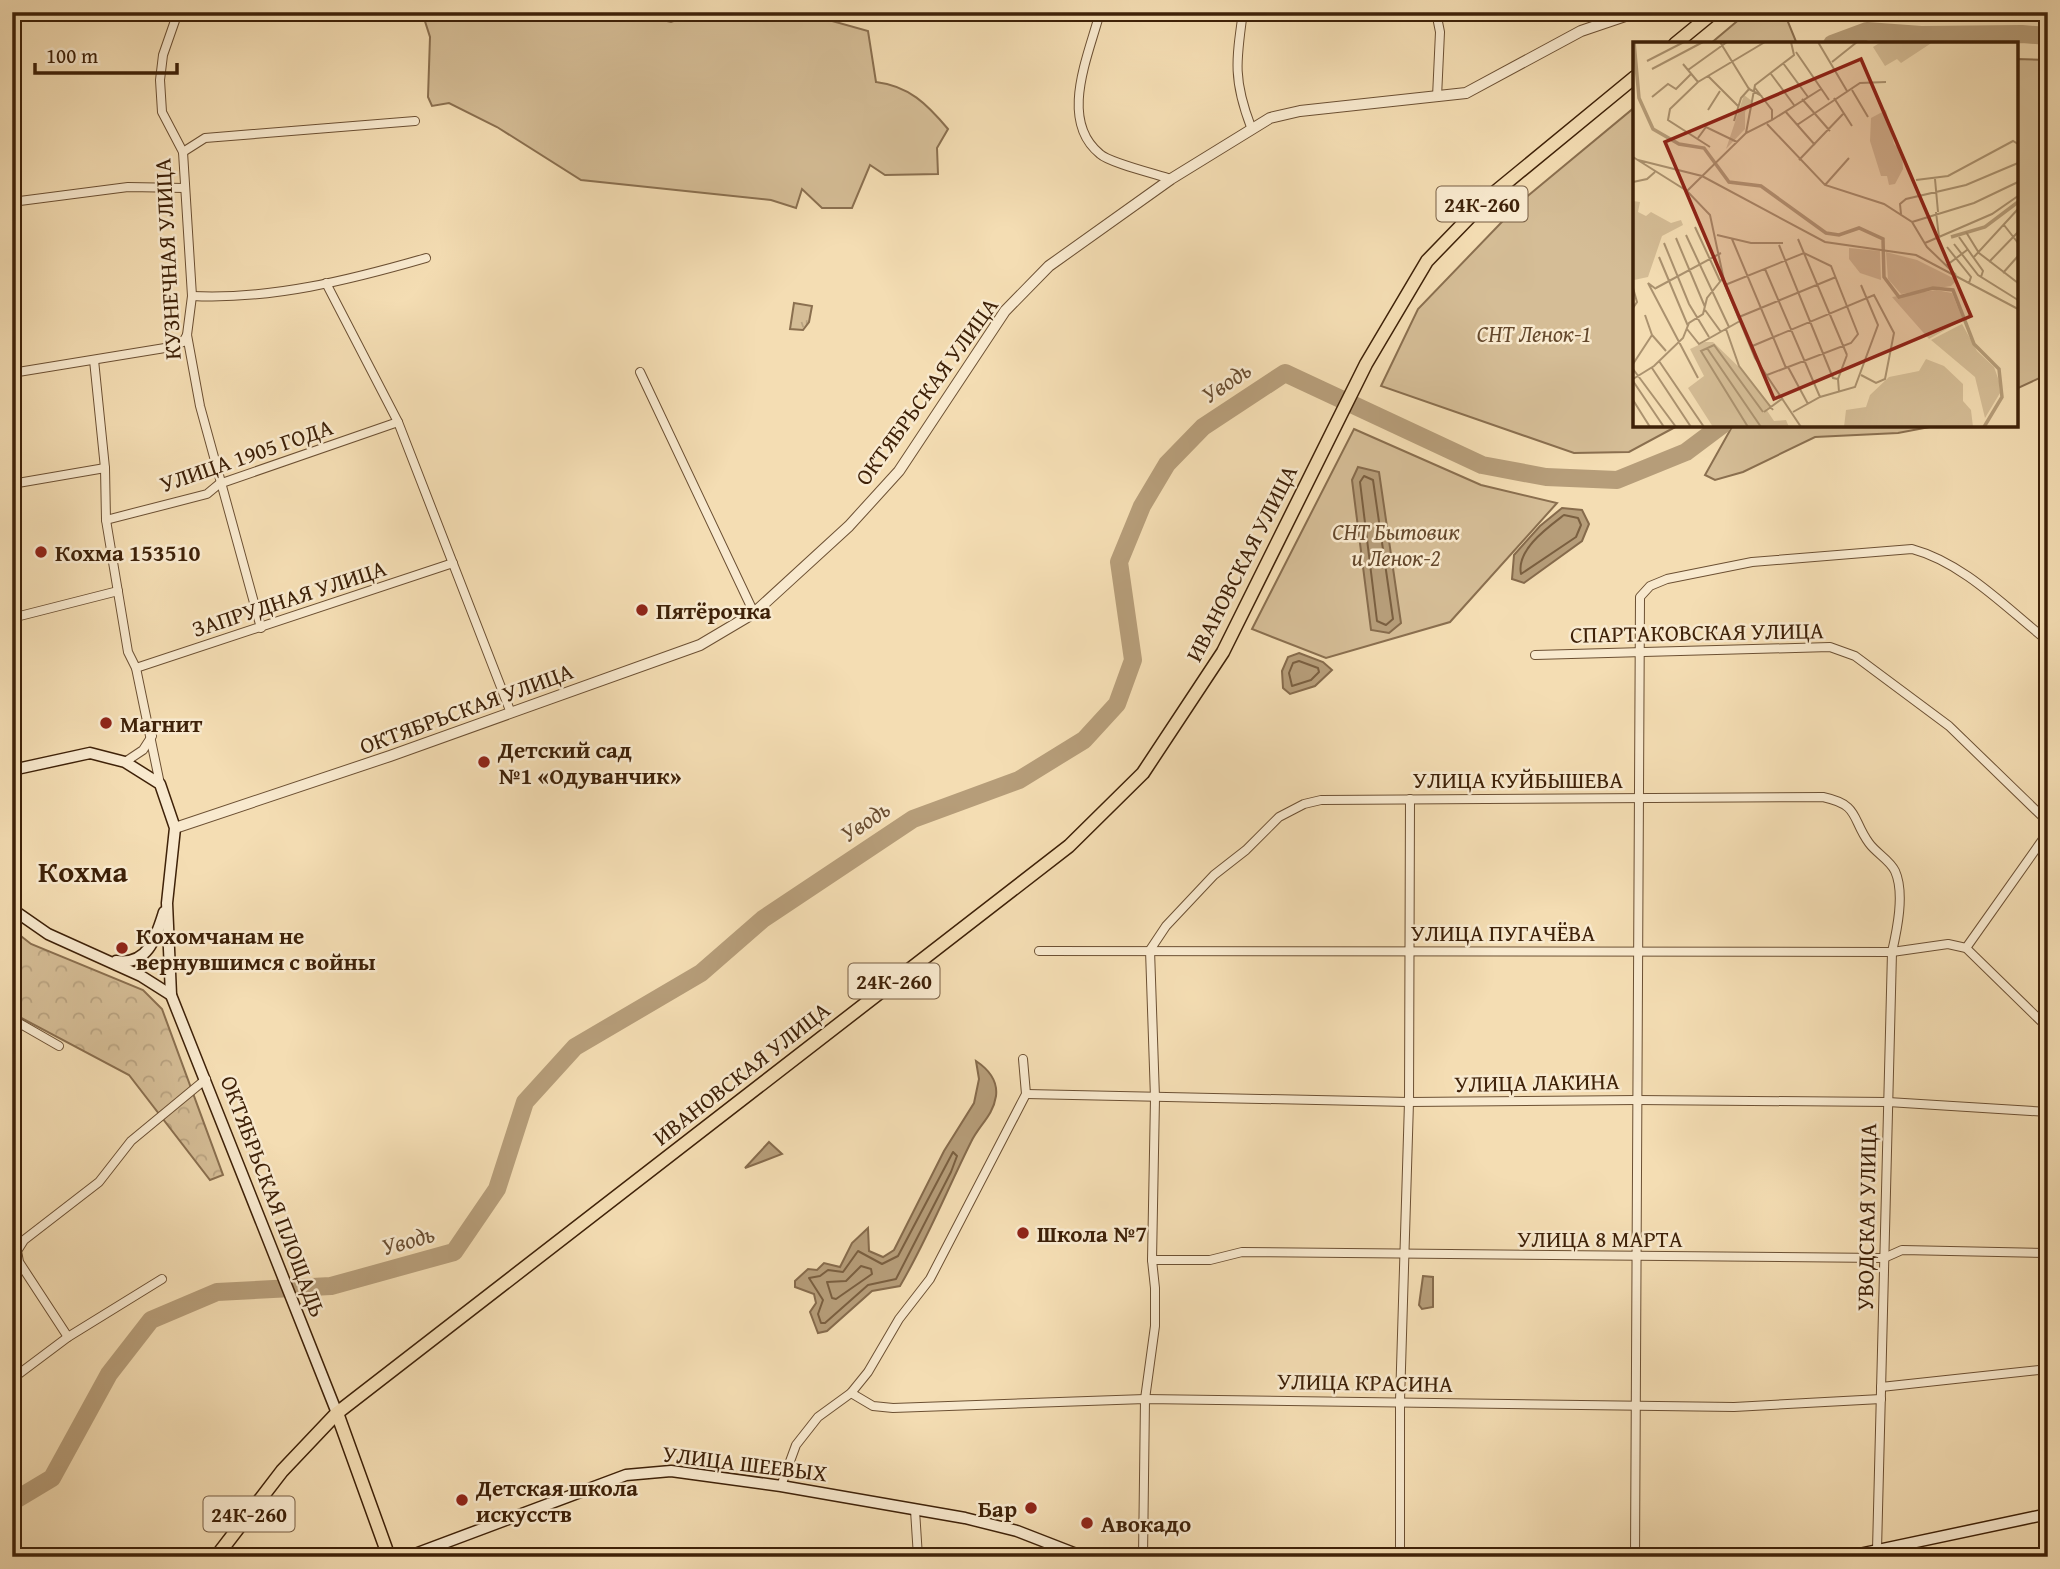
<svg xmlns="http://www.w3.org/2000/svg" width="2060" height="1569" font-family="'Gentium Book Plus',serif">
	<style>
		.green { fill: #d5bd96; stroke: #8a6f4f; stroke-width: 2 }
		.forest { fill: url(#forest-crowns); stroke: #8a6f4f; stroke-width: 2 }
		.park { fill: url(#park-tufts); stroke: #8a6f4f; stroke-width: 2 }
		.water { fill: #b69d79; stroke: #866b4c; stroke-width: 2 }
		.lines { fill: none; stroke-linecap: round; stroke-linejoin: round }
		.shore { stroke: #7a5f40; stroke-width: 2 }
		.river { stroke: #b69d79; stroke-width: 18 }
		.minor-casing { stroke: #6c5033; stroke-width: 10 }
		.tertiary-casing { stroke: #6c5033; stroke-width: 12 }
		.secondary-casing { stroke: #3e2108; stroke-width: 13 }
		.primary-casing { stroke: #3e2108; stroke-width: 15 }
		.minor { stroke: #f8e9ce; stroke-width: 8 }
		.tertiary { stroke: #f8e9ce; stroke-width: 10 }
		.secondary { stroke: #f8e9ce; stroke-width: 10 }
		.primary { stroke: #f4ddb3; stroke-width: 12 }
		.poi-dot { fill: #8f2418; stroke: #f8e9ce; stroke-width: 2.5 }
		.labels { text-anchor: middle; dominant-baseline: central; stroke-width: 5; stroke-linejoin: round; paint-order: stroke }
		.shield { fill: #f8e9ce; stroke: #765d43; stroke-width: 2 }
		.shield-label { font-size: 21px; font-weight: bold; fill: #3e2108 }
		.street-label { font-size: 23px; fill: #3e2108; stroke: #f8e9ce }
		.park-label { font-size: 23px; font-style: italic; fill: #64482c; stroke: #f8e9ce }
		.poi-label { font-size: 23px; font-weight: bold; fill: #3e2108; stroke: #f8e9ce; text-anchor: start }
		.water-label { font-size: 24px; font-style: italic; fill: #684c30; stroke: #f8e9ce }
		.district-label { font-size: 30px; font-weight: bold; fill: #3e2108; stroke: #f8e9ce }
		.inset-river { fill: none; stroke: #b69d79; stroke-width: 3.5 }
		.inset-road { fill: none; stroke: #ab926f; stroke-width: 2 }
		.view { fill: #8f2418; fill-opacity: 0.15; stroke: #8f2418; stroke-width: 3.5 }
		.inset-edge { fill: none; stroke: #3e2108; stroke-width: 3.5 }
	</style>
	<defs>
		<pattern id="forest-crowns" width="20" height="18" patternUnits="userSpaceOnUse" patternTransform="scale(1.75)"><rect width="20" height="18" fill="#d5bd96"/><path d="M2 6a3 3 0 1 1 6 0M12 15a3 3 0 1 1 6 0" fill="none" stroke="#b8a280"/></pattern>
		<pattern id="park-tufts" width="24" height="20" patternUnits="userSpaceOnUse" patternTransform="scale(1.75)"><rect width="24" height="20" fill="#d5bd96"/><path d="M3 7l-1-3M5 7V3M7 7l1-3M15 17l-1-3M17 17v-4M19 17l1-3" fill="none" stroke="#b8a280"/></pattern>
	</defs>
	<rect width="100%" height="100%" fill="#f4ddb3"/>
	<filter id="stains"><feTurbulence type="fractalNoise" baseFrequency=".00286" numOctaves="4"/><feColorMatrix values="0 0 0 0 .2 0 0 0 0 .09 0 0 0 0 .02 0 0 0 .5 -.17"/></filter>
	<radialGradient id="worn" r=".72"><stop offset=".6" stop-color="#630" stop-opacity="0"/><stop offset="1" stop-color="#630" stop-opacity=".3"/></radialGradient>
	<g class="green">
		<path d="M422,12h204l45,10 28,-10h101l68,19 8,51c33,4 51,22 72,47l-11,19 1,26 -53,1 -15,-10 -18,43h-30l-20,-19 -6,19 -25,-8 -190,-20 -84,-53 -48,-24 -17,3 -4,-9 2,-60z"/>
		<polygon points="1748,12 1784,12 1797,44 1710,44"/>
		<polygon points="2016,59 2048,60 2048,374 2016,389"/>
		<polygon points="1635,107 1635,425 1679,425 1629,452 1574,453 1381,386 1418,309 1524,199"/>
		<polygon points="1733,425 1940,425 1898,433 1815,437 1743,472 1715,480 1705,475"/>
		<polygon points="1354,429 1481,485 1557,503 1450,622 1326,658 1252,629"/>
	</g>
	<polygon class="forest" points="12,929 31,944 143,990 162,1009 223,1175 210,1180 129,1075 12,1013"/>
	<polygon class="park" points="794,303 812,306 809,322 803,330 790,329"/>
	<g class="water">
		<polygon points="1358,467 1379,472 1401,623 1389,633 1371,630 1352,480"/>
		<polygon points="1562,508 1582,510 1589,524 1582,541 1524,583 1512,579 1514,555 1540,526"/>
		<polygon points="1299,653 1323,662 1332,670 1315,686 1290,694 1283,688 1282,671 1288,657"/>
		<path d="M976,1061c12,8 22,19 20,35 -3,20 -17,29 -25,46 -24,48 -44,98 -71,144l-28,5 -45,40 -9,2 -8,-21 6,-9 -2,-9 -19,-7v-6l13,-12 9,1 7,-7 16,4 12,-24 16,-15 1,23 14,6 11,-7 50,-99 30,-48 5,-24z"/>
		<polygon points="769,1142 782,1154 745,1168"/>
		<polygon points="1423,1276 1433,1277 1433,1307 1422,1309 1419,1305"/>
	</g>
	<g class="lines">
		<g class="shore">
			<polygon points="1364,476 1373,480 1393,619 1386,625 1377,621 1360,482"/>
			<path d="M1564,515l14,3 3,7 -5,12 -55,37c-5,-24 26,-46 43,-59z"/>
			<polygon points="1299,661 1318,668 1319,672 1311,680 1292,686 1289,673 1293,663"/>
			<polygon points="953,1152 957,1156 951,1172 896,1279 868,1285 825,1323 821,1323 818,1314 823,1300 809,1278 820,1276 828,1270 843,1272 858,1251 882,1264 898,1256"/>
			<polygon points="861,1266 871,1269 872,1274 836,1299 832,1298 827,1282 846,1281"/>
		</g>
		<g class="river">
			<polyline points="1832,44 1867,31 1921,35 2022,34 2048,36"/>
			<polyline points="12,1502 52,1478 109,1374 151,1320 217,1292 331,1286 454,1252 497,1189 525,1102 575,1047 701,973 763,919 913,819 1019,780 1084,740 1117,704 1133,660 1119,562 1142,506 1167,464 1203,427 1285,373 1482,465 1546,477 1617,480 1686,452 1722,425"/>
		</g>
		<defs>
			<g id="minor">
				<polyline points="178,12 163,55 160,80 162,112 183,152 192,296 187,335 200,406 261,628"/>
				<path d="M1100,12c-11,43 -42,108 0,142 10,9 56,20 71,25"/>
				<path d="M1243,12c-7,49 -10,68 8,115"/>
				<polyline points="1436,12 1440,32 1437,97"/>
				<polyline points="183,152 205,138 415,121"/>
				<polyline points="12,202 128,187 185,188"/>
				<polyline points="326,283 398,422 511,713"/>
				<path d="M192,296c78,4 158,-16 234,-38"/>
				<polyline points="94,360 105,468 106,520 128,652 136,668 160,784"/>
				<polyline points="640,372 754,613"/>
				<polyline points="12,373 171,347 183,342 187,335"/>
				<polyline points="12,484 105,468"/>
				<polyline points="106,520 207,494 219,484 398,422"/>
				<polyline points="12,618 118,591"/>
				<polyline points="1535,655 1830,647 1855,656 1949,726 2048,822"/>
				<polyline points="136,668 453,563"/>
				<polyline points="125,762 143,750 152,736"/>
				<polyline points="1966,948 2048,832"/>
				<polyline points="1039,951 1892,952 1948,944 1966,948 2048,1028"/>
				<polyline points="12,1019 59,1046"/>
				<polyline points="1026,1094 1409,1102 1637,1100 1888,1102 2048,1112"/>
				<polyline points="1152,1260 1210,1260 1242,1252 1884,1258 1902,1250 2048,1253"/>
				<polyline points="68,1337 19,1262 17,1251 24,1240 99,1182 131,1141 206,1079"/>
				<polyline points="12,1379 68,1337 162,1279"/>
				<polyline points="1881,1387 2048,1369"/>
				<polyline points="851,1393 873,1406 893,1408 1145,1399 1734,1407 1881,1399"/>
				<polyline points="781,1486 796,1445 818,1417 851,1393 868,1372 899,1319 930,1279 1026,1094 1023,1059"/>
				<polyline points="915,1510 918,1557"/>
				<path d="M1143,1557l2,-158 10,-73v-38l-3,-28 3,-162 -5,-148 16,-24 48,-51 32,-25 33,-33 25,-13 17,-4 502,-3c37,8 28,21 46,46 7,10 21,17 26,28 10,22 2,59 -3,81l-15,598"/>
				<polyline points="1400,1557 1400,1401 1409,1102 1410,799"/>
				<path d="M1635,1557l5,-960 10,-11 17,-7 85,-17 160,-13c52,14 94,59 136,92"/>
			</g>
			<polyline id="tertiary" points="175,828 390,756 700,645 754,613 849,526 899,471 1005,311 1049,266 1171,179 1270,118 1300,111 1466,93 1581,31 1637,12"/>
			<g id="secondary">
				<polyline points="12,770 90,753 125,762 160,784 175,828 167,903 171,995 337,1413"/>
				<polyline points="12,909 48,934 141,976 171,995"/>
				<path d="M116,961c32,5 40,-24 48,-49"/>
				<polyline points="407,1557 626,1475 671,1471 781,1486 965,1518 1017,1531 1084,1557"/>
				<polyline points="1845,1557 2048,1514"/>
			</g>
			<g id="primary">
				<polyline points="1675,44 1714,12"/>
				<polyline points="337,1413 389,1557"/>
				<polyline points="216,1557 282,1471 337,1413 1069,846 1143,773 1223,652 1366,364 1427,261 1489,197 1635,77"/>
			</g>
		</defs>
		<use href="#minor" class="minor-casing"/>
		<use href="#tertiary" class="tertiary-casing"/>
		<use href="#secondary" class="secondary-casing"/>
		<use href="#primary" class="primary-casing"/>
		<use href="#minor" class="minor"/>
		<use href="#tertiary" class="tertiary"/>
		<use href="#secondary" class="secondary"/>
		<use href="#primary" class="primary"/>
	</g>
	<g class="poi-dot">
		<circle cx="41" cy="552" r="7"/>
		<circle cx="642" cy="610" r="7"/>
		<circle cx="106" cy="723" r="7"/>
		<circle cx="484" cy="762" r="7"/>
		<circle cx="122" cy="948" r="7"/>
		<circle cx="1023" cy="1233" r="7"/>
		<circle cx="462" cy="1500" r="7"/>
		<circle cx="1031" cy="1508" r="7"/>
		<circle cx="1087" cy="1523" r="7"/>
	</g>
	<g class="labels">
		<g class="shield">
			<rect x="1436.5" y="186.5" width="91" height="35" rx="5"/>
			<rect x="848.5" y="963.5" width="91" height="35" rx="5"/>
			<rect x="203.5" y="1496.5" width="91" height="35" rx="5"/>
		</g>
		<g class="shield-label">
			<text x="1482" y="204">24К-260</text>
			<text x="894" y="981">24К-260</text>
			<text x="249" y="1514">24К-260</text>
		</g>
		<g class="street-label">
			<text transform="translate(167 259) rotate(-93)">КУЗНЕЧНАЯ УЛИЦА</text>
			<text transform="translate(926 391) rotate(-54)">ОКТЯБРЬСКАЯ УЛИЦА</text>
			<text transform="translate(246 455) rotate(-19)">УЛИЦА 1905 ГОДА</text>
			<text transform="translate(1241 563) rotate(-63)">ИВАНОВСКАЯ УЛИЦА</text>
			<text transform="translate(289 598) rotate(-18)">ЗАПРУДНАЯ УЛИЦА</text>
			<text transform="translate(1697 632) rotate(-1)">СПАРТАКОВСКАЯ УЛИЦА</text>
			<text transform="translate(466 708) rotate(-20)">ОКТЯБРЬСКАЯ УЛИЦА</text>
			<text x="1518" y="779">УЛИЦА КУЙБЫШЕВА</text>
			<text x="1503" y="932">УЛИЦА ПУГАЧЁВА</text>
			<text transform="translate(741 1073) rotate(-38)">ИВАНОВСКАЯ УЛИЦА</text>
			<text transform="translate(1537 1082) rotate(-1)">УЛИЦА ЛАКИНА</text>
			<text transform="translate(274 1196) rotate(69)">ОКТЯБРЬСКАЯ ПЛОЩАДЬ</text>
			<text transform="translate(1866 1217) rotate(-89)">УВОДСКАЯ УЛИЦА</text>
			<text x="1600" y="1238">УЛИЦА 8 МАРТА</text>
			<text transform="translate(1365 1382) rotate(1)">УЛИЦА КРАСИНА</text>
			<text transform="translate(745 1463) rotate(7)">УЛИЦА ШЕЕВЫХ</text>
		</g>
		<g class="park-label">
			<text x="1534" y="333">СНТ Ленок-1</text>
			<text x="1396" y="531">СНТ Бытовик<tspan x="1396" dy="26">и Ленок-2</tspan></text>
		</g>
		<g class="poi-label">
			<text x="55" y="552">Кохма 153510</text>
			<text x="656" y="610">Пятёрочка</text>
			<text x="120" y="723">Магнит</text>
			<text x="498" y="749">Детский сад<tspan x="498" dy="26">№1 «Одуванчик»</tspan></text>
			<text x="136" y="935">Кохомчанам не<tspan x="136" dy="26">вернувшимся с войны</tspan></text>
			<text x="1037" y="1233">Школа №7</text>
			<text x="476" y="1487">Детская школа<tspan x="476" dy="26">искусств</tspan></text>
			<text x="1017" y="1508" text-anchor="end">Бар</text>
			<text x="1101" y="1523">Авокадо</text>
		</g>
		<g class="water-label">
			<text transform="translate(1226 382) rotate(-34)">Уводь</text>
			<text transform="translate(865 821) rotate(-34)">Уводь</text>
			<text transform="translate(408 1240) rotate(-16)">Уводь</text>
		</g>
		<g class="district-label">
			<text x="83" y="871">Кохма</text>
		</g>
	</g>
	<g transform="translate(1633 42)">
		<rect width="385" height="385" fill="#f4ddb3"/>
		<path d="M248,0h52l-32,21 -4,-4 -12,7 -12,-19zM253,68l8,34 8,8 1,17 -8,15 -6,1 -2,-9h-6l-11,-35 1,-23zM216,206l31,3 1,29 -21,-7 -11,-14zM253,210l31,8 40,20 -6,6 -50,8 -13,-15zM303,248l16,3 11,27 -34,19 -37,-42zM329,282l15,27 17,16 5,14 1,12 -15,25 -10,-41 -44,-37zM72,300h8l31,30 27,34 -5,3 8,12 12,-1 3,7h-76l-25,-39 16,-12 -14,-27z" fill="#d5bd96"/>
		<path d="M111,53l8,6 -7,11v17l-19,20zM0,159l7,1 -2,10 8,4 5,-4 20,11 10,-3 2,5 -21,11 -14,41 -14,3zM293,317l18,7 19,18v17l8,9 2,17h-129l2,-17 20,-3 4,-12 19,-18 30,-6z" fill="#d5bd96"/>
		<path class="inset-river" d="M1,0l5,56 14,31 26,15 25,4 25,34 32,4 65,47 13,2 20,-7 24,11 1,38 15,20 34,-9 20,2 21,54 25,25 3,28 -18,30M318,195l34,-10 33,-25"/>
		<path class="inset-road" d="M87,0l29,47 13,7M185,0l29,49M163,10l33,48M14,19l37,-19M199,20l25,-20M150,21l25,34M50,22l15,18M19,27l51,-27M55,28l39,-28M138,32l23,31M75,34l30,30M219,48l16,27M19,55l16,-13 8,5 15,-15M201,56l18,28M169,57l28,32M75,68l12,-19M152,69l30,34M139,78l49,-31M101,79l7,-23 9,-10M134,82l58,61 59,19 28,18 15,25 29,28M164,83l63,-42 26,-1M113,91l9,-48 39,-30 -3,-13M65,96l8,-11 31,15M77,105l-42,-27 2,-11 28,-27 67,-40M0,115l54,34 23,24 15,70 30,73 46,69M5,118l64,16 123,66 91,13 102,54M166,118l44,-46M302,137l3,33M283,138l32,-4 65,-35 5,3M0,140l14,-3 8,-7M192,143l24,-27M54,149l59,-58 26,-13v-10l-17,-22M303,170l3,25M268,172l-1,-10 6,-5 60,-14 52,-22M279,180l62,-19 44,-21M371,183l14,18M62,185l25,54M333,190l13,21 39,30M53,193l43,92M84,193l34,8h32M326,195l24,34 -2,6M43,196l29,69M99,197l54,129M165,197l49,116M31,201l25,61 20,33M292,201l67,-29 26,-18M321,202l24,31 40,25M146,203l54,133 5,1M314,205l24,30 -2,6M26,215l29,69M340,216l45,-49M356,220l29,-30M314,223l20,-15M132,227l55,128M370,231l15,-17M92,243l79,-32 27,13 27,68 -7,9 -84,32M0,246l4,14 -4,6M23,246l65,-35M23,247l-8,-6 50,95M72,268l16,22M12,273l7,20 14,16M106,275l97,-40M54,287l12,15 41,-23M93,287l13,37 34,44M117,305l124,-52 20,38 -9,46 -9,4 -15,-8M74,306l54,79M26,319l45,66M0,322l19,-29M155,325l20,37M19,326l39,59M0,327l43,58M0,337l21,-13 29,-28 6,-15 14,-9 4,-16 16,-20M0,339l31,46M206,350l-1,-13 9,-24M0,358l17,27M131,370l19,-14M160,370l27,-15 35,-10 23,-62 -17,-40M115,385l-47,-76 13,-6 49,67"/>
		<path class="view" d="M228,17l110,257 -197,83 -109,-257z"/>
		<rect width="385" height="385" class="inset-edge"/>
	</g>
	<rect width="2060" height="1569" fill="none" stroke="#f4ddb3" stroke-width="42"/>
	<rect x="14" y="14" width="2032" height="1541" fill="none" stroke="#3e2108" stroke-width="3.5"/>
	<rect x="21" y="21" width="2018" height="1527" fill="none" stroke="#3e2108" stroke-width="2"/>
	<path d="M35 63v10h142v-10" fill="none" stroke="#3e2108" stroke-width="3.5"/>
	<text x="46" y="63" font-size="21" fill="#3e2108" stroke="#f8e9ce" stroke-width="5" paint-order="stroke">100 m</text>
	<rect width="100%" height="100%" filter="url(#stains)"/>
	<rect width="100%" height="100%" fill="url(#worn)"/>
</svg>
